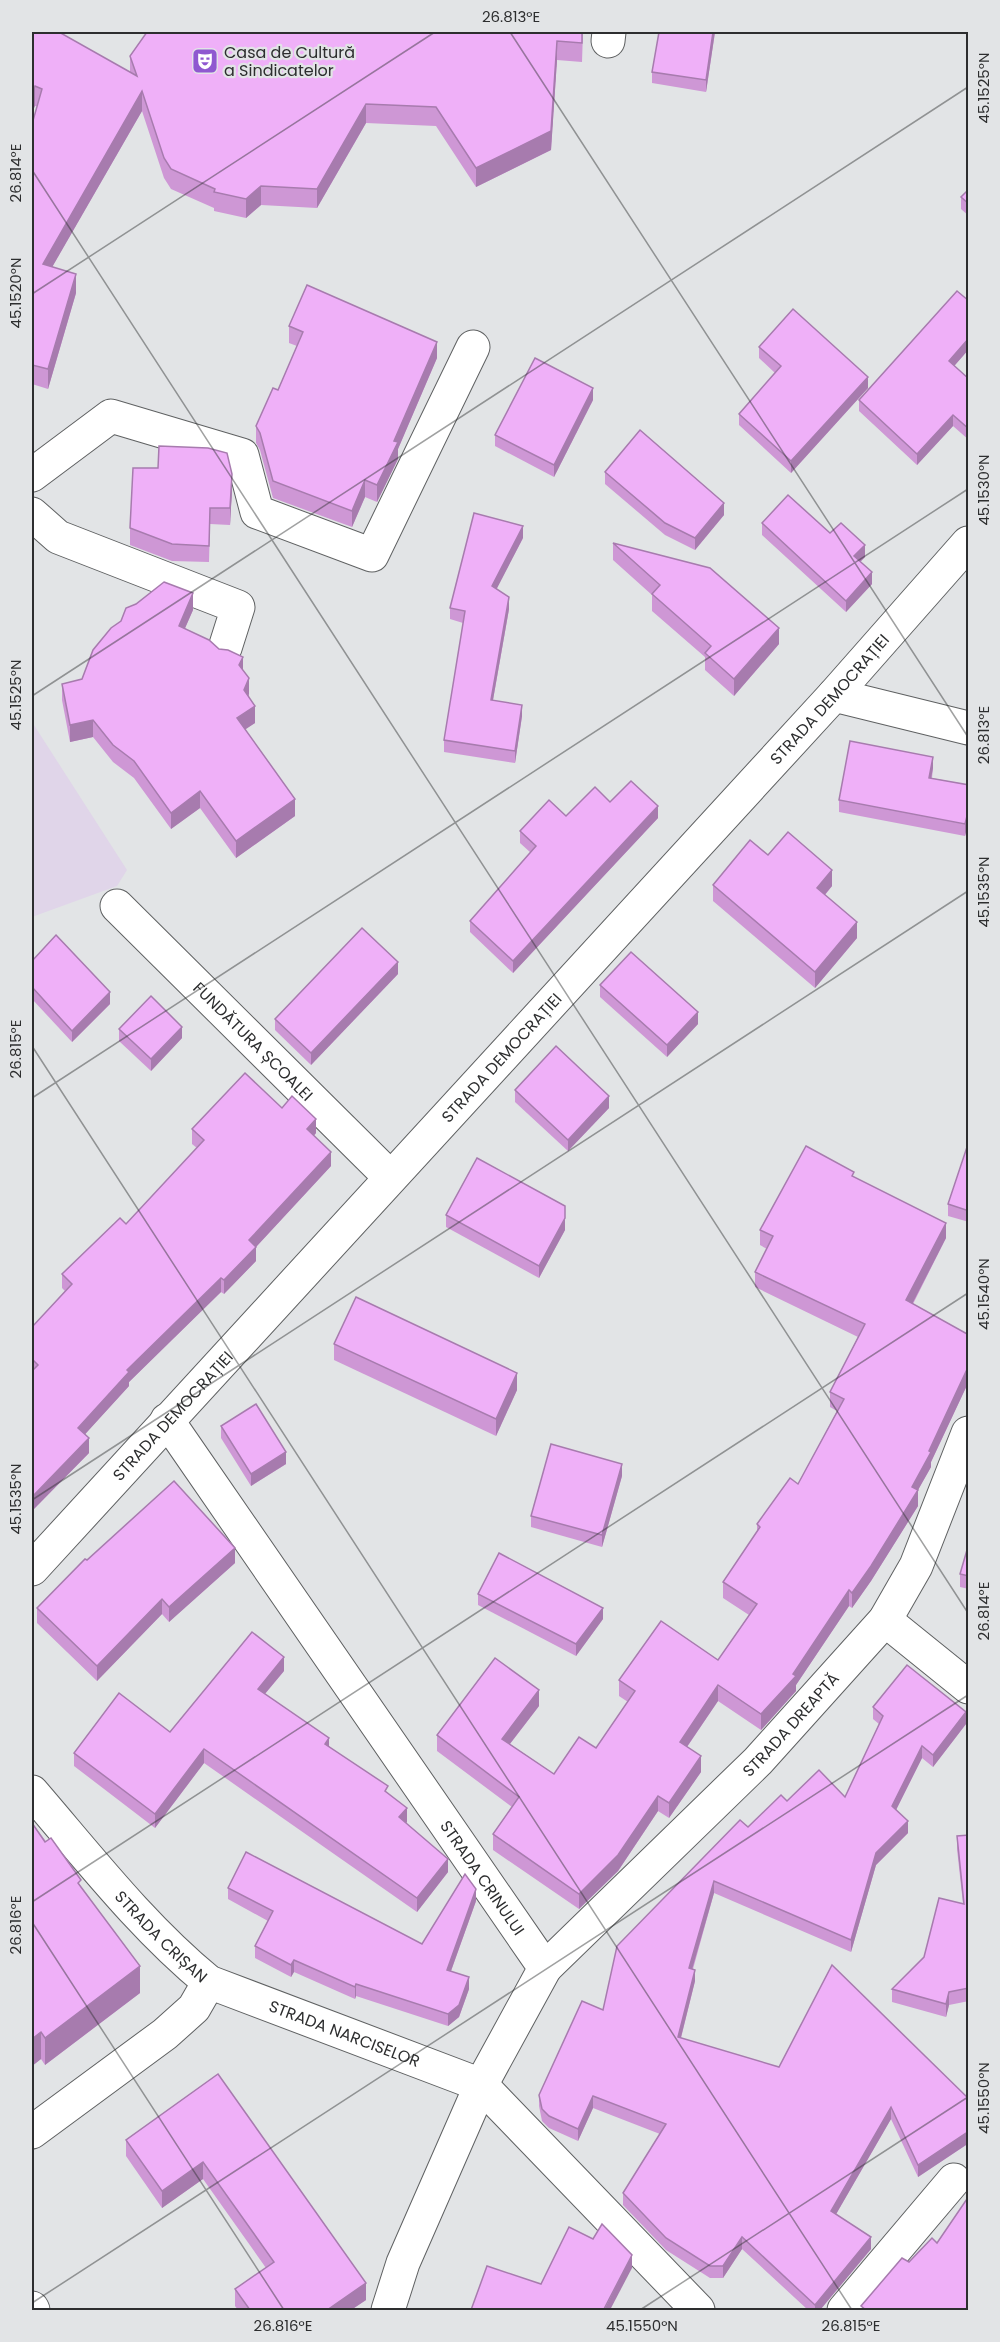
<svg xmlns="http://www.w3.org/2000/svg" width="1000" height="2342" font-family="Poppins,sans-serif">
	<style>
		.education { fill: #e0d5e9 }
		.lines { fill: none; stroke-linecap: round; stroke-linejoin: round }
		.street-casing { stroke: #5f6162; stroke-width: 35 }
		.street { stroke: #fff; stroke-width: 33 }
		.wall { fill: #ce97d5 }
		.shaded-wall { fill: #a77bae }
		.building { fill: #efb0f8; stroke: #a77bae; stroke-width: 1.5 }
		.ticks { fill: none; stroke: #2d2e2f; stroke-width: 1.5; stroke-opacity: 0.45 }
		.labels { text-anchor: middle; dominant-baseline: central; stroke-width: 4.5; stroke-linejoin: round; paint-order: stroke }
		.poi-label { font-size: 16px; fill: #2d2e2f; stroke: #e2e4e6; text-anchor: start }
		.street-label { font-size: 16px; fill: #2d2e2f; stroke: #e2e4e6 }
		.neatline { fill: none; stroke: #2d2e2f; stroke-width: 2 }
		.ticks-label { font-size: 15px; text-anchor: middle; fill: #2d2e2f }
	</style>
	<rect width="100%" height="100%" fill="#e2e4e6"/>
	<polygon class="education" points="32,722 127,870 117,886 32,917"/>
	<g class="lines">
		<defs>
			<g id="street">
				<polyline points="608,41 609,32"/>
				<polyline points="32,475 111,416 242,455 257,512 372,555 473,347"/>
				<polyline points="32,514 58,537 238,607 225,648"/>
				<polyline points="834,695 968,728"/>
				<path id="s1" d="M117,906l273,271"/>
				<path id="s2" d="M167,1420l378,548 -64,117 -78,178 -15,47"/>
				<path id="s3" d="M32,1569l802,-874 134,-152"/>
				<polyline points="885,1620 968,1687"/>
				<path id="s4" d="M32,1792c56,65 110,135 177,190l272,103 217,225"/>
				<path id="s5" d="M545,1968l213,-207 127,-141 31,-54 52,-133"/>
				<polyline points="32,2132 165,2034 194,2008 209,1982"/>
				<polyline points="32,2308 33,2310"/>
				<polyline points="844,2310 954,2180"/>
			</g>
		</defs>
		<use href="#street" class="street-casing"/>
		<use href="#street" class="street"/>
	</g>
	<g class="wall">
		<polygon points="32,32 130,72 130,56 147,32 583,32 582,62 557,60 551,150 476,187 436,126 366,123 317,208 261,205 246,218 214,211 214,208 171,189 164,178 142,111 52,267 76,293 48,389 32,384 32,124 37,106 35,106 32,112"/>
		<polygon points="715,32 706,92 652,83 652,72"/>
		<polygon points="969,189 969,216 961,209 961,197"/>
		<polygon points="969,301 969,349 954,366 969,379 969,440 953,426 917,465 859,411 859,400"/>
		<polygon points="289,326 437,358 398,449 398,459 377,502 365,497 352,527 273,498 260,450 256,443 256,426 278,390 297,346 289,343"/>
		<polygon points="759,347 868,388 791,473 739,425 739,414 775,373 759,358"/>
		<polygon points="593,400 554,477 495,446 495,435"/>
		<polygon points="605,472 724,515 695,550 665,535 605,484"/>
		<polygon points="232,490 230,525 210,524 209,562 172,561 130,545 130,528"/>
		<polygon points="762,523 830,533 865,557 860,562 872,584 846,612 762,535"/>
		<polygon points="523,538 496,589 509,609 493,700 522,716 515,763 444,752 444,740 463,623 450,619 450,608"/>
		<polygon points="613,543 779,644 734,696 705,670 705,657 652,611 652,595 613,560"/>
		<polygon points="193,610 185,628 243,670 255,723 245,729 295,816 236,858 200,808 171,829 134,778 113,762 93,737 70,742 62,700 62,684 82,679 121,621"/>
		<polygon points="933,768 932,778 969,785 969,820 965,836 839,812 839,800"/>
		<polygon points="610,802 658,818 513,973 470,932 470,921 531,853 520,843 520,831"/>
		<polygon points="768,855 832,886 825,895 857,938 815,988 713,901 713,885"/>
		<polygon points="32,961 110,1004 72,1042 32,999"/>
		<polygon points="398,974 311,1065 275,1030 275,1019"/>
		<polygon points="600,985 698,1024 667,1057 600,997"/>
		<polygon points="119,1029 182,1038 151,1071 119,1041"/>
		<polygon points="515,1090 609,1108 568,1151 515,1102"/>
		<polygon points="282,1108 316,1133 314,1136 331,1166 256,1247 256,1261 224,1294 221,1292 129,1382 129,1386 85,1434 89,1453 32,1511 32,1327 65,1291 62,1288 62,1274 126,1224 197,1148 192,1144 192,1129"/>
		<polygon points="969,1141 969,1222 948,1216 948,1204"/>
		<polygon points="854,1177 946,1238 913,1304 969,1335 969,1381 931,1462 931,1467 918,1490 918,1506 871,1581 852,1608 849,1606 796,1685 796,1691 761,1730 718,1701 687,1747 701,1772 669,1818 658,1811 618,1871 579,1909 493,1850 493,1834 512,1807 437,1751 437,1735 539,1706 510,1744 554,1774 596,1748 628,1702 619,1696 619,1680 718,1660 749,1615 723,1598 723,1582 757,1532 757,1524 798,1484 837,1411 830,1407 830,1392 858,1337 755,1287 755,1272 767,1249 760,1245 760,1230"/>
		<polygon points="446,1215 565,1230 539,1278 446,1227"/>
		<polygon points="334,1344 517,1390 496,1436 334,1360"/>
		<polygon points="221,1426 286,1464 251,1486 221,1438"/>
		<polygon points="622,1476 602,1547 531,1527 531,1516"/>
		<polygon points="969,1543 969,1589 960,1587 960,1574"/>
		<polygon points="87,1560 235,1563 169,1622 162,1614 97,1681 37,1623 37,1608"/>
		<polygon points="478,1594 603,1619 576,1656 478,1605"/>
		<polygon points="284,1671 265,1694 388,1794 407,1822 406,1823 448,1872 417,1912 204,1763 155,1828 74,1766 74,1753 170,1732"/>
		<polygon points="873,1707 966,1724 933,1767 922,1758 896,1810 908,1833 876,1865 851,1952 714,1893 693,1969 695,1981 681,2038 779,2067 969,2099 969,2143 918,2177 891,2119 836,2214 871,2249 820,2310 808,2310 742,2249 723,2278 710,2278 666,2250 623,2205 623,2193 660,2134 593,2108 578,2141 549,2128 542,2121 539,2106 539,2095 603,2010 748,1827 787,1801 845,1797 879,1724 873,1719"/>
		<polygon points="32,1823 81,1887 140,1993 45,2065 41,2059 32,2066"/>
		<polygon points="969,1835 969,2001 949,2005 946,2017 892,2002 892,1989 924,1957 963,1904 957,1849 957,1836"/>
		<polygon points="228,1888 422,1944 476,1901 451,1971 469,1989 459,2017 448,2026 356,1996 355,1999 294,1972 291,1977 255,1958 255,1946 268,1921 228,1899"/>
		<polygon points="218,2074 366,2300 351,2310 238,2310 235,2306 235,2289 266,2268 203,2179 162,2208 126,2156 126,2140"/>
	</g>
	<g class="shaded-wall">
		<polygon points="713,32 715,32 706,92 706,80"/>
		<polygon points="557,41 557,60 551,150 476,187 476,168"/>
		<polygon points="35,86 35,106 32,112 32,93"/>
		<polygon points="142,91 142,111 43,283 43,264"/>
		<polygon points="366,104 366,123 317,208 317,189"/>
		<polygon points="261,186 261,205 246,218 246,199"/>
		<polygon points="76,274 76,293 48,389 48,369"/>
		<polygon points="969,338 969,349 949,372 949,361"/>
		<polygon points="437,342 437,358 398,449 398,459 377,502 377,485 394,441"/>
		<polygon points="868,377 868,388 791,473 791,461"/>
		<polygon points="593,388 593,400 554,477 554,465"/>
		<polygon points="953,415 953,426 917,465 917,454"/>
		<polygon points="232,474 232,490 230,525 230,508"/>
		<polygon points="365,480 365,497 352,527 352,511"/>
		<polygon points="724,503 724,515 695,550 695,538"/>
		<polygon points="523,526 523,538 492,598 492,586"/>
		<polygon points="865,545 865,557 854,568 854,556"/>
		<polygon points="872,572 872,584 846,612 846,601"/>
		<polygon points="193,593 193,610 179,642 179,626"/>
		<polygon points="509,597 509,609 491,711 491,700"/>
		<polygon points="779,628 779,644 734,696 734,679"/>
		<polygon points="243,657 243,674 239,665"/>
		<polygon points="249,678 249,694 244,707 244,690"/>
		<polygon points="522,705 522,716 515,763 515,751"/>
		<polygon points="255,706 255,723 237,735 237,718"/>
		<polygon points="93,720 93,737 70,742 70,725"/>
		<polygon points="933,757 933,768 929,789 929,778"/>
		<polygon points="200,791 200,808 171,829 171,813"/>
		<polygon points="295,799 295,816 236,858 236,841"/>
		<polygon points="658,806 658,818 513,973 513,961"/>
		<polygon points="969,808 969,820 965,836 965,824"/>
		<polygon points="832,870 832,886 817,904 817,888"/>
		<polygon points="857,922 857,938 815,988 815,972"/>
		<polygon points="398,962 398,974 311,1065 311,1053"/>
		<polygon points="110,992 110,1004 72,1042 72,1031"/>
		<polygon points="698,1012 698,1024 667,1057 667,1045"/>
		<polygon points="182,1027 182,1038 151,1071 151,1059"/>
		<polygon points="609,1096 609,1108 568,1151 568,1140"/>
		<polygon points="316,1119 316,1133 307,1143 307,1129"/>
		<polygon points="331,1152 331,1166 256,1247 256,1261 224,1294 224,1280 249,1240"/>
		<polygon points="565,1218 565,1230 539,1278 539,1266"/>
		<polygon points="946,1223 946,1238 906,1316 906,1300"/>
		<polygon points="221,1278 221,1292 129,1382 129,1386 78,1442 78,1428 127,1370"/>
		<polygon points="969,1365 969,1381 931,1462 931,1467 918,1490 918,1506 871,1581 852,1608 852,1593 912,1487"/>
		<polygon points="517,1373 517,1390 496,1436 496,1419"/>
		<polygon points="89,1438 89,1453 32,1511 32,1497"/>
		<polygon points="286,1452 286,1464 251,1486 251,1474"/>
		<polygon points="622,1464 622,1476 602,1547 602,1535"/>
		<polygon points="235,1548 235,1563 169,1622 169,1607"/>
		<polygon points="849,1590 849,1606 796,1685 796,1691 761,1730 761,1714 793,1674"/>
		<polygon points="162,1599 162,1614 97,1681 97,1666"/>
		<polygon points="603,1608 603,1619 576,1656 576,1644"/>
		<polygon points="284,1657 284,1671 258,1702 258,1689"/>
		<polygon points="718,1685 718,1701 680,1757 680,1742"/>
		<polygon points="539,1690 539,1706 502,1754 502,1739"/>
		<polygon points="966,1712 966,1724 933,1767 933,1755"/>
		<polygon points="329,1738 329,1752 325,1744"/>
		<polygon points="922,1746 922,1758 892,1818 892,1806"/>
		<polygon points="204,1749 204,1763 155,1828 155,1814"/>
		<polygon points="701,1756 701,1772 669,1818 669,1803"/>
		<polygon points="658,1796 658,1811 618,1871 579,1909 579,1894"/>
		<polygon points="407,1808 407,1822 399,1831 399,1817"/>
		<polygon points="908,1821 908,1833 876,1865 851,1952 851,1940 876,1853"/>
		<polygon points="448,1859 448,1872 417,1912 417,1898"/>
		<polygon points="714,1881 714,1893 689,1980 689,1968"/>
		<polygon points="476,1889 476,1901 447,1982 447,1970"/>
		<polygon points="294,1960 294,1972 291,1977 291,1965"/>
		<polygon points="140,1966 140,1993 45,2065 45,2038"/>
		<polygon points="695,1970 695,1981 678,2049 678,2037"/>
		<polygon points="469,1977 469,1989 459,2017 448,2026 448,2014"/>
		<polygon points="356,1984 356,1996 355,1999 355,1987"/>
		<polygon points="949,1992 949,2005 946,2017 946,2004"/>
		<polygon points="41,2032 41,2059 32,2066 32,2039"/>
		<polygon points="593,2096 593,2108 578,2141 578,2129"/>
		<polygon points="891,2107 891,2119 831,2223 831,2211"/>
		<polygon points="969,2131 969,2143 918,2177 918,2165"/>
		<polygon points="203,2162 203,2179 162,2208 162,2191"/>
		<polygon points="742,2237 742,2249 723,2278 723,2266"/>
		<polygon points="871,2237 871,2249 820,2310 815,2310 815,2305"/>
		<polygon points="632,2255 632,2268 610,2310 604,2310"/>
		<polygon points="366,2283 366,2300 351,2310 327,2310"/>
	</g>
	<g class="building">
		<polygon points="32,32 59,32 137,76 130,56 147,32 582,32 582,43 557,41 551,131 476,168 436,107 366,104 317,189 261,186 246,199 214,192 215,189 171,169 164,158 142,91 43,264 76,274 48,369 32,365 32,124 42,89 35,86 32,93"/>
		<polygon points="659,32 713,32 706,80 652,72"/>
		<polygon points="969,189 969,204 961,197"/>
		<polygon points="307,285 437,342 394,441 398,442 377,485 365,480 352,511 273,481 260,433 256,426 273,388 278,390 303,332 289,326"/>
		<polygon points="957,291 969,301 969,338 949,361 969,379 969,429 953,415 917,454 859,400"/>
		<polygon points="793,309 868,377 791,461 739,414 781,366 759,347"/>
		<polygon points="535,358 593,388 554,465 495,435"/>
		<polygon points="640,430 724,503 695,538 665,523 605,472"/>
		<polygon points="159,446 208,448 227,453 232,474 230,508 210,508 209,546 172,544 130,528 133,468 158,468"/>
		<polygon points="788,495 830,533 841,523 865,545 854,556 872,572 846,601 762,523"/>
		<polygon points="474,513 523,526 492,586 509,597 491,700 522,705 515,751 444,740 465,611 450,608"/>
		<polygon points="613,543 710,568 779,628 734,679 705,653 711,646 652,594 660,585"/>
		<polygon points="164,582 193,593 179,626 209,640 219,649 228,650 243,657 239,665 249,678 244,690 255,706 237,718 295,799 236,841 200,791 171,813 134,761 113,745 93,720 70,725 62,684 82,679 93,650 111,628 121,621 126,608 136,604"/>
		<polygon points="850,741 933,757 929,778 969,785 969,808 965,824 839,800"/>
		<polygon points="631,781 658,806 513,961 470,921 536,846 520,831 549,800 566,816 595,787 610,802"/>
		<polygon points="788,832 832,870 817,888 857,922 815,972 713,885 750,840 768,855"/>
		<polygon points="362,928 398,962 311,1053 275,1019"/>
		<polygon points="56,935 110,992 72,1031 32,987 32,961"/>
		<polygon points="631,952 698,1012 667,1045 600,985"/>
		<polygon points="151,996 182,1027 151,1059 119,1029"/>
		<polygon points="556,1046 609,1096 568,1140 515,1090"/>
		<polygon points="245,1073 282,1108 292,1096 316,1119 307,1129 331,1152 249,1240 256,1247 224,1280 221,1278 127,1370 129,1372 78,1428 89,1438 32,1497 32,1371 38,1365 32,1359 32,1327 72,1284 62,1274 120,1218 126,1224 204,1140 192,1129"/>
		<polygon points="969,1141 969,1211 948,1204"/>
		<polygon points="806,1146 854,1172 852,1176 946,1223 906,1300 969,1335 969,1365 929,1451 931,1452 912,1487 918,1490 871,1566 852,1593 849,1590 793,1674 796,1676 761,1714 718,1685 680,1742 701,1756 669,1803 658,1796 618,1855 579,1894 493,1834 519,1797 437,1735 495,1658 539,1690 502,1739 554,1774 579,1737 596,1748 635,1691 619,1680 661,1621 718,1660 757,1604 723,1582 760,1527 757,1524 790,1478 798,1484 844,1399 830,1392 865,1324 755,1272 773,1236 760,1230"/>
		<polygon points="477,1158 565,1206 565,1218 539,1266 446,1215"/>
		<polygon points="356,1297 517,1373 496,1419 334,1344"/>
		<polygon points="256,1404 286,1452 251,1474 221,1426"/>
		<polygon points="551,1444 622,1464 602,1535 531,1516"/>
		<polygon points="174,1481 235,1548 169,1607 162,1599 97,1666 37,1608 85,1559 87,1560"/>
		<polygon points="969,1543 969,1576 960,1574"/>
		<polygon points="499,1553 603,1608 576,1644 478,1594"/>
		<polygon points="252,1632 284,1657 258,1689 329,1738 325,1744 388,1786 385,1791 407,1808 399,1817 448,1859 417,1898 204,1749 155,1814 74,1753 119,1693 170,1732"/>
		<polygon points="907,1665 966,1712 933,1755 922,1746 892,1806 908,1821 876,1853 851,1940 714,1881 689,1968 695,1970 678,2037 779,2067 832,1965 969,2099 969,2131 918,2165 891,2107 831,2211 871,2237 815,2305 742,2237 723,2266 710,2266 666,2238 623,2193 666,2124 593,2096 578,2129 549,2116 542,2109 539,2095 582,2001 603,2010 617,1946 740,1820 748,1827 781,1795 787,1801 819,1770 845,1797 883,1716 873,1707"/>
		<polygon points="32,1823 45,1842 51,1838 81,1880 78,1883 140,1966 45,2038 41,2032 32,2039 32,1963 33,1962 32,1960"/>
		<polygon points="969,1835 969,1988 949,1992 946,2004 892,1989 924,1957 939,1898 964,1904 957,1836"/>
		<polygon points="246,1852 422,1944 465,1874 476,1889 447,1970 469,1977 459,2005 448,2014 356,1984 355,1987 294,1960 291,1965 255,1946 273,1911 228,1888"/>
		<polygon points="218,2074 366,2283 327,2310 250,2310 235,2289 274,2262 203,2162 162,2191 126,2140"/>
		<polygon points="969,2196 969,2310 866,2310 861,2306 902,2258 909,2262 932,2238 937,2243"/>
		<polygon points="602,2224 632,2255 604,2309 608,2310 471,2310 487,2266 541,2284 569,2227 593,2239"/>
	</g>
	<path class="ticks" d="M510,32l458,705M32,170l936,1443M32,294l403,-262M32,696l936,-609M32,1046l820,1264M32,1098l936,-609M32,1500l936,-609M32,1902l936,-609M32,1922l252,388M32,2303l936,-608M640,2310l328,-213"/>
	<defs>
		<symbol id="theatre-square" viewBox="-11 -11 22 22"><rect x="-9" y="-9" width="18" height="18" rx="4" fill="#8f58d0" stroke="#e2e4e6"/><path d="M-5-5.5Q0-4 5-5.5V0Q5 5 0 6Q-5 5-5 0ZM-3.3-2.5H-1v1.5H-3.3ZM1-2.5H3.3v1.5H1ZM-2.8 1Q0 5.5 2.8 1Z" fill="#fff"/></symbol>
	</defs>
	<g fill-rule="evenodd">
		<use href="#theatre-square" x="190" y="46" width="30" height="30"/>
	</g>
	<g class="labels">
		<g class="poi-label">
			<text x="224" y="52">Casa de Cultură<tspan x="224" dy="18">a Sindicatelor</tspan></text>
		</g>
		<g class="street-label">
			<text stroke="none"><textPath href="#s3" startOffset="1180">STRADA DEMOCRAȚIEI</textPath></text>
			<text stroke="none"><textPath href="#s1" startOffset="192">FUNDĂTURA ȘCOALEI</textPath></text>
			<text stroke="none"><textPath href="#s3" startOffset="694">STRADA DEMOCRAȚIEI</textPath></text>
			<text stroke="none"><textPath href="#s3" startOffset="208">STRADA DEMOCRAȚIEI</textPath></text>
			<text stroke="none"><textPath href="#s5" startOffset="346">STRADA DREAPTĂ</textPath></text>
			<text stroke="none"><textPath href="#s2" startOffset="556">STRADA CRINULUI</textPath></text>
			<text stroke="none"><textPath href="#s4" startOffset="194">STRADA CRIȘAN</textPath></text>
			<text stroke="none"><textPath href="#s4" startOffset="405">STRADA NARCISELOR</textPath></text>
		</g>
	</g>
	<rect width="1000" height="2342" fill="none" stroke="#e2e4e6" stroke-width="66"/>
	<rect x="33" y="33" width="934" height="2276" class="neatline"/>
	<g class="ticks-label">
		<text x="511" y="22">26.813°E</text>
		<text transform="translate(984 88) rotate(-90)" y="5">45.1525°N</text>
		<text transform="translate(16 173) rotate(-90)" y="5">26.814°E</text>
		<text transform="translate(16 293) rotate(-90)" y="5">45.1520°N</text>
		<text transform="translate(984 490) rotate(-90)" y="5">45.1530°N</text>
		<text transform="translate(16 695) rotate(-90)" y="5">45.1525°N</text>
		<text transform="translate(984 735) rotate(-90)" y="5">26.813°E</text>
		<text transform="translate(984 892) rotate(-90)" y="5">45.1535°N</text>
		<text transform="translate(16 1049) rotate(-90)" y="5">26.815°E</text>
		<text transform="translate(984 1294) rotate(-90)" y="5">45.1540°N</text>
		<text transform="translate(16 1499) rotate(-90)" y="5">45.1535°N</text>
		<text transform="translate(984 1611) rotate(-90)" y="5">26.814°E</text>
		<text transform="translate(16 1925) rotate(-90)" y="5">26.816°E</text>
		<text transform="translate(984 2098) rotate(-90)" y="5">45.1550°N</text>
		<text x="283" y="2331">26.816°E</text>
		<text x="642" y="2331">45.1550°N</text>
		<text x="851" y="2331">26.815°E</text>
	</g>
</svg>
